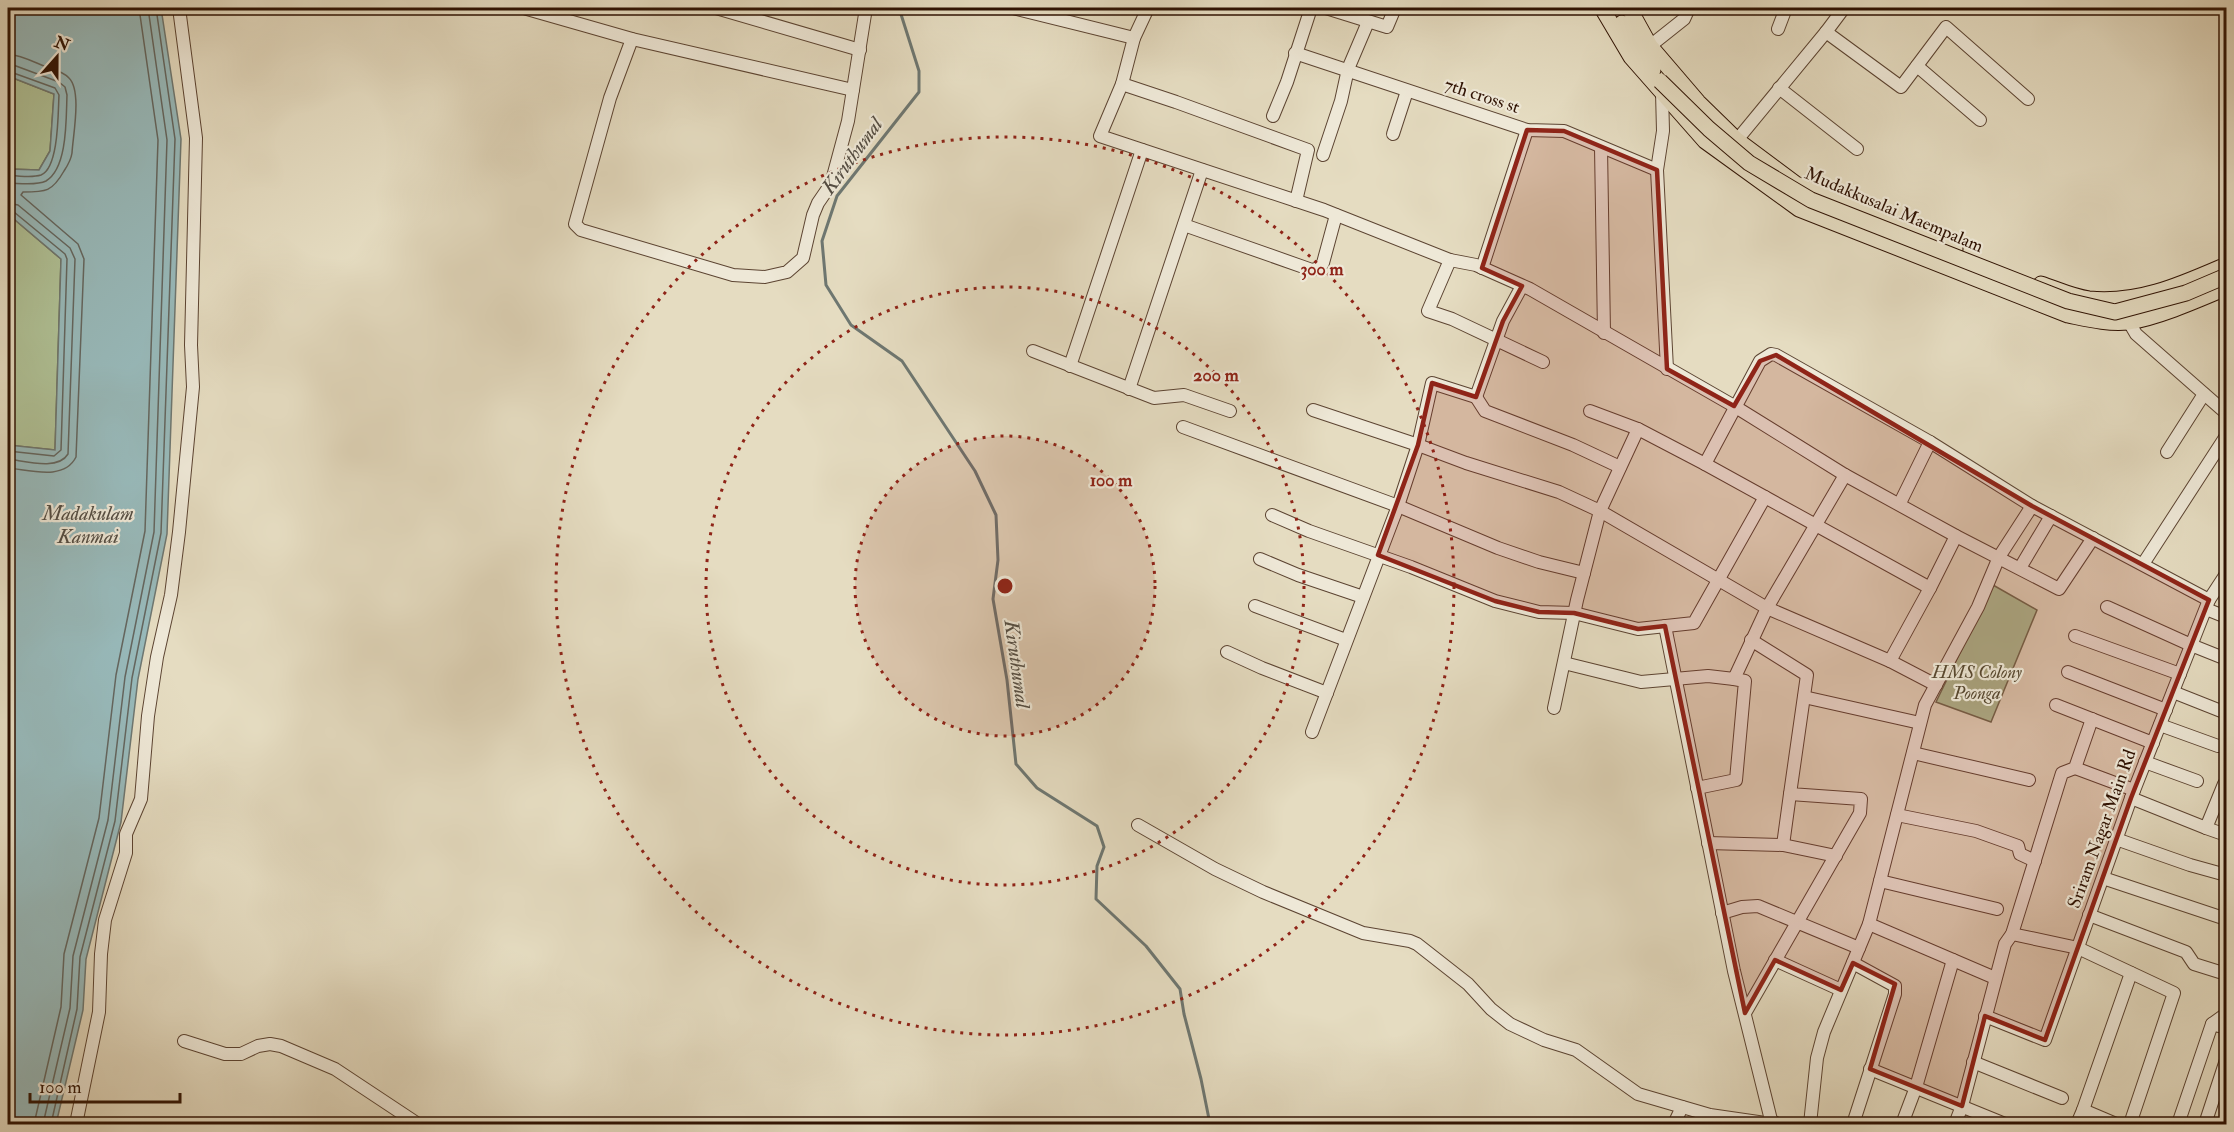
<svg xmlns="http://www.w3.org/2000/svg" width="2234" height="1132" font-family="'IM FELL Double Pica',serif">
	<style>
		.green { fill: #b0c297; stroke: #706a4d; stroke-width: 1.5 }
		.water { fill: #98babb; stroke: #6e7771; stroke-width: 1.5 }
		.lines { fill: none; stroke-linecap: round; stroke-linejoin: round }
		.shore { stroke: #64665f; stroke-width: 1.5 }
		.stream { stroke: #6e7771; stroke-width: 3 }
		.minor-casing { stroke: #5c4432; stroke-width: 14 }
		.major-casing { stroke: #2f1203; stroke-width: 17 }
		.minor { stroke: #eee8d7; stroke-width: 12 }
		.major { stroke: #e5dcc1; stroke-width: 15 }
		.major-bridge-casing { stroke: #2f1203; stroke-width: 17; stroke-linecap: butt }
		.major-bridge { stroke: #e5dcc1; stroke-width: 15 }
		.marked { fill: #8f2418; fill-opacity: 0.2; stroke: #8f2418; stroke-width: 4.5; stroke-linejoin: round }
		.ring { fill: none; stroke: #8f2418; stroke-width: 3; stroke-dasharray: 3 6 }
		.labels { text-anchor: middle; dominant-baseline: central; stroke-width: 4.5; stroke-linejoin: round; paint-order: stroke }
		.street-label { font-size: 18px; fill: #2f1203; stroke: #eee8d7 }
		.park-label { font-size: 18px; font-style: italic; fill: #56472f; stroke: #eee8d7 }
		.water-label { font-size: 20px; font-style: italic; fill: #544d43; stroke: #eee8d7 }
		.centre { fill: #8f2418; stroke: #eee8d7; stroke-width: 3 }
		.ring-label { font-size: 18px; text-anchor: middle; font-weight: bold; fill: #8f2418; stroke: #eee8d7; stroke-width: 4.5; stroke-linejoin: round; paint-order: stroke }
	</style>
	<rect width="100%" height="100%" fill="#e5dcc1"/>
	<filter id="stains"><feTurbulence type="fractalNoise" baseFrequency=".00333" numOctaves="4"/><feColorMatrix values="0 0 0 0 .2 0 0 0 0 .09 0 0 0 0 .02 0 0 0 .5 -.17"/></filter>
	<radialGradient id="worn" r=".72"><stop offset=".6" stop-color="#630" stop-opacity="0"/><stop offset="1" stop-color="#630" stop-opacity=".3"/></radialGradient>
	<g class="green">
		<polygon points="8,76 54,94 50,151 39,170 8,169"/>
		<polygon points="8,214 61,259 55,450 8,445"/>
		<polygon points="1993,585 2037,610 1991,722 1936,702"/>
	</g>
	<polygon class="water" points="9,8 161,8 181,139 167,534 138,679 121,822 86,959 83,1010 56,1124 8,1124 8,445 55,450 61,259 8,214 8,169 39,170 50,151 54,94 8,76 8,13"/>
	<g class="lines">
		<g class="shore">
			<path d="M8,54c12,1 24,7 36,12 8,3 19,5 25,12 13,13 4,57 3,75 -1,7 -4,12 -8,18 -12,21 -18,21 -41,21l-2,3 57,49 6,15 -8,198c-12,24 -46,13 -68,11"/>
			<path d="M8,63l51,19 6,5 2,8c-1,22 1,73 -21,86 -10,5 -28,2 -38,2"/>
			<path d="M8,71l47,17 4,7c-1,17 0,73 -18,80 -9,3 -24,1 -33,0"/>
			<path d="M8,203l10,2 52,43 5,11 -7,195c-10,17 -43,7 -60,5"/>
			<polyline points="8,210 14,212 65,254 67,259 61,450 54,456 8,451"/>
			<polyline points="34,1124 61,1007 64,954 99,818 116,675 145,531 158,140 139,8"/>
			<polyline points="43,1124 70,1008 73,956 108,820 125,677 154,532 167,140 148,8"/>
			<polyline points="51,1124 77,1009 80,957 115,821 132,678 161,533 175,139 156,8"/>
		</g>
		<polyline class="stream" points="899,8 919,71 919,92 837,196 822,241 826,285 851,325 902,361 975,471 996,515 998,560 993,599 1007,680 1016,764 1037,788 1097,826 1104,847 1097,866 1096,899 1146,946 1180,989 1184,1014 1201,1079 1210,1124"/>
		<defs>
			<g id="minor">
				<polyline points="716,8 860,50"/>
				<polyline points="1013,8 1134,38"/>
				<polyline points="1148,8 1134,38 1122,84 1100,136 1324,210 1450,260 1476,265 1530,289 1734,406 1845,475 1956,536 2059,589 2093,538"/>
				<polyline points="1326,8 1387,27 1395,8"/>
				<polyline points="527,9 632,39 853,90"/>
				<polyline points="1778,29 1786,8"/>
				<polyline points="1826,32 1901,87 1946,27 2028,99"/>
				<polyline points="632,39 610,98 575,224 581,230 733,275 765,277 787,272 803,258 813,215 818,203 831,184 848,121 866,8"/>
				<polyline points="1650,46 1684,19 1689,8"/>
				<polyline points="1295,53 1527,130 1564,131 1657,170"/>
				<polyline points="1917,66 1980,120"/>
				<polyline points="1122,84 1176,102 1308,150 1296,201"/>
				<polyline points="1779,88 1857,149"/>
				<polyline points="1662,92 1663,131 1657,170 1667,369"/>
				<polyline points="1273,116 1287,82 1311,8"/>
				<polyline points="1393,134 1407,91"/>
				<polyline points="1737,140 1826,32 1844,8"/>
				<polyline points="1601,147 1604,333"/>
				<polyline points="1323,155 1341,101 1348,69 1368,22"/>
				<polyline points="1184,225 1312,270 1319,268 1323,263 1336,215"/>
				<polyline points="1450,260 1428,311 1452,319 1543,362"/>
				<polyline points="1482,268 1527,130"/>
				<polyline points="2129,322 2136,334 2226,413"/>
				<polyline points="1033,351 1154,398 1184,395 1230,411"/>
				<polyline points="1070,366 1142,150"/>
				<polyline points="1129,389 1202,170"/>
				<polyline points="1476,397 1485,411 1573,445 1620,467"/>
				<polyline points="1313,410 1418,445 1466,463 1559,492 1600,511 1577,600 1554,708"/>
				<polyline points="1590,411 1638,429"/>
				<polyline points="1183,427 1398,506 1498,548 1539,562 1584,573"/>
				<polyline points="2167,452 2204,394"/>
				<polyline points="1705,464 1930,588 1956,536"/>
				<polyline points="1900,503 1930,442"/>
				<polyline points="1272,515 1309,531 1411,567 1495,601 1539,612 1574,613 1638,629 1694,623 1765,497"/>
				<polyline points="1260,559 1298,575 1363,597"/>
				<polyline points="2143,564 2226,436"/>
				<polyline points="2020,568 2051,516"/>
				<polyline points="1255,606 1346,640"/>
				<polyline points="2107,607 2191,645 2226,659"/>
				<polyline points="2206,609 2226,617"/>
				<polyline points="1665,626 1734,971 1771,1120 1777,1124"/>
				<polyline points="2075,636 2180,674"/>
				<polyline points="1227,652 1262,668 1327,693"/>
				<polyline points="1890,661 1930,588"/>
				<polyline points="1564,663 1641,682 1708,676 1734,679 1767,608 1845,475"/>
				<polyline points="2068,672 2166,710"/>
				<polyline points="1936,685 1890,661 1767,608 1600,511 1638,429 1705,464 1760,361 1771,354 1776,355 1930,442 2032,506"/>
				<polyline points="2173,692 2226,713"/>
				<polyline points="1804,697 1920,723"/>
				<polyline points="2056,705 2153,743"/>
				<polyline points="2160,725 2218,746"/>
				<polyline points="1312,732 1398,506 1418,445 1432,383 1476,397 1503,321 1522,286"/>
				<polyline points="1913,753 2029,780"/>
				<polyline points="2145,762 2197,781"/>
				<polyline points="2075,768 2134,790"/>
				<polyline points="1697,788 1736,780 1745,681 1734,679"/>
				<polyline points="2131,798 2206,828 2224,784 2226,785"/>
				<polyline points="1897,815 1976,831 2018,846 2020,854 2035,861"/>
				<polyline points="1138,825 1215,869 1263,892 1363,933 1410,941 1417,944 1468,984 1491,1009 1510,1024 1544,1040 1576,1050 1638,1094 1710,1115 1772,1124"/>
				<polyline points="2206,828 2226,835"/>
				<polyline points="2116,839 2190,865 2226,875"/>
				<polyline points="1708,843 1783,845 1836,856"/>
				<polyline points="1783,845 1790,794"/>
				<polyline points="2103,878 2226,919"/>
				<polyline points="1880,881 1997,909"/>
				<polyline points="1722,913 1742,907 1758,906 1859,948"/>
				<polyline points="2089,915 2186,952 2194,964 2226,974"/>
				<polyline points="1869,924 1995,978"/>
				<polyline points="2012,934 2078,948 2174,993 2130,1124"/>
				<polyline points="1775,960 1841,990"/>
				<polyline points="1745,1013 1860,813 1861,799 1790,794 1807,675 1751,640"/>
				<polyline points="1985,1016 2045,1040 2131,798 2209,600 2226,574"/>
				<polyline points="2212,1024 2226,1014"/>
				<polyline points="184,1041 225,1054 241,1054 258,1046 270,1044 281,1046 335,1069 418,1124"/>
				<polyline points="1973,1062 2062,1098"/>
				<polyline points="1870,1069 2005,1124"/>
				<polyline points="2083,1110 2131,973"/>
				<polyline points="76,1124 99,1012 101,954 105,920 126,853 126,834 141,799 148,716 157,657 171,595 179,532 193,387 191,345 196,138 179,8"/>
				<polyline points="1674,1124 1682,1107"/>
				<polyline points="1810,1124 1817,1058 1824,1032 1869,924 1925,705 1978,607 1999,557 2032,506 2209,600"/>
				<polyline points="1853,1124 1895,994 1895,986 1853,963"/>
				<polyline points="1902,1124 1916,1087 1953,960"/>
				<polyline points="1955,1124 1962,1106 2005,944 2012,934 2062,773 2075,768 2092,719"/>
				<polyline points="2077,1124 2083,1110 2116,1124"/>
				<polyline points="2178,1124 2212,1024 2226,1028"/>
				<polyline points="2205,1124 2226,1060"/>
			</g>
			<g id="major">
				<path d="M1602,8l29,49 74,84 94,68 269,106c20,4 40,9 60,7 29,-4 72,-23 98,-34"/>
				<polyline points="1629,8 1650,46 1698,102 1737,140 1796,184 1955,249"/>
				<polyline points="1622,23 1653,70"/>
				<path d="M2041,284c15,5 32,13 48,15 50,5 93,-15 137,-34"/>
			</g>
		</defs>
		<use href="#minor" class="minor-casing"/>
		<use href="#major" class="major-casing"/>
		<use href="#minor" class="minor"/>
		<use href="#major" class="major"/>
		<defs>
			<polyline id="major-bridge" points="1660,81 1709,129 1749,163 1811,200 2068,301 2115,312 2186,293 2226,276"/>
		</defs>
		<use href="#major-bridge" class="major-bridge-casing"/>
		<use href="#major-bridge" class="major-bridge"/>
	</g>
	<path class="marked" d="M1527,130l37,1 93,39 10,199 67,37 26,-45 16,-6 256,151 177,94 -78,198 -86,242 -60,-24 -23,90 -92,-37 25,-85 -42,-21 -12,27 -66,-30 -30,53 -80,-387 -27,3 -64,-16 -35,-1 -44,-11 -117,-46 40,-110 14,-62 44,14 27,-76 19,-35 -40,-18z"/>
	<circle cx="1005" cy="586" r="150" fill="#8f2418" fill-opacity=".12"/>
	<g class="ring">
		<circle cx="1005" cy="586" r="150"/>
		<circle cx="1005" cy="586" r="299"/>
		<circle cx="1005" cy="586" r="449"/>
	</g>
	<g class="labels">
		<g class="street-label">
			<text transform="translate(1482 96) rotate(18)">7th cross st</text>
			<text transform="translate(1894 210) rotate(23)">Mudakkusalai Maempalam</text>
			<text transform="translate(2102 829) rotate(-70)">Sriram Nagar Main Rd</text>
		</g>
		<g class="park-label">
			<text x="1977" y="672">HMS Colony<tspan x="1977" dy="21">Poonga</tspan></text>
		</g>
		<g class="water-label">
			<text transform="translate(852 156) rotate(-54)">Kiruthumal</text>
			<text x="88" y="513">Madakulam<tspan x="88" dy="23">Kanmai</tspan></text>
			<text transform="translate(1017 664) rotate(82)">Kiruthumal</text>
		</g>
	</g>
	<circle cx="1005" cy="586" r="9" class="centre"/>
	<g class="ring-label">
		<text x="1322" y="275">300 m</text>
		<text x="1216" y="381">200 m</text>
		<text x="1111" y="486">100 m</text>
	</g>
	<rect width="2234" height="1132" fill="none" stroke="#e5dcc1" stroke-width="30"/>
	<rect x="9" y="9" width="2216" height="1114" fill="none" stroke="#2f1203" stroke-width="3"/>
	<rect x="15" y="15" width="2204" height="1102" fill="none" stroke="#2f1203" stroke-width="1.5"/>
	<g transform="translate(57 57) rotate(21)" stroke="#eee8d7" stroke-width="4.5" paint-order="stroke">
	<path d="M0-4.5L10 22L0 15L-10 22Z" fill="#2f1203"/>
	<text y="-9" font-size="16" font-weight="bold" text-anchor="middle" fill="#2f1203">N</text>
	</g>
	<path d="M30 1093v9h150v-9" fill="none" stroke="#2f1203" stroke-width="3"/>
	<text x="39" y="1093" font-size="18" fill="#2f1203" stroke="#eee8d7" stroke-width="4.5" paint-order="stroke">100 m</text>
	<rect width="100%" height="100%" filter="url(#stains)"/>
	<rect width="100%" height="100%" fill="url(#worn)"/>
</svg>
